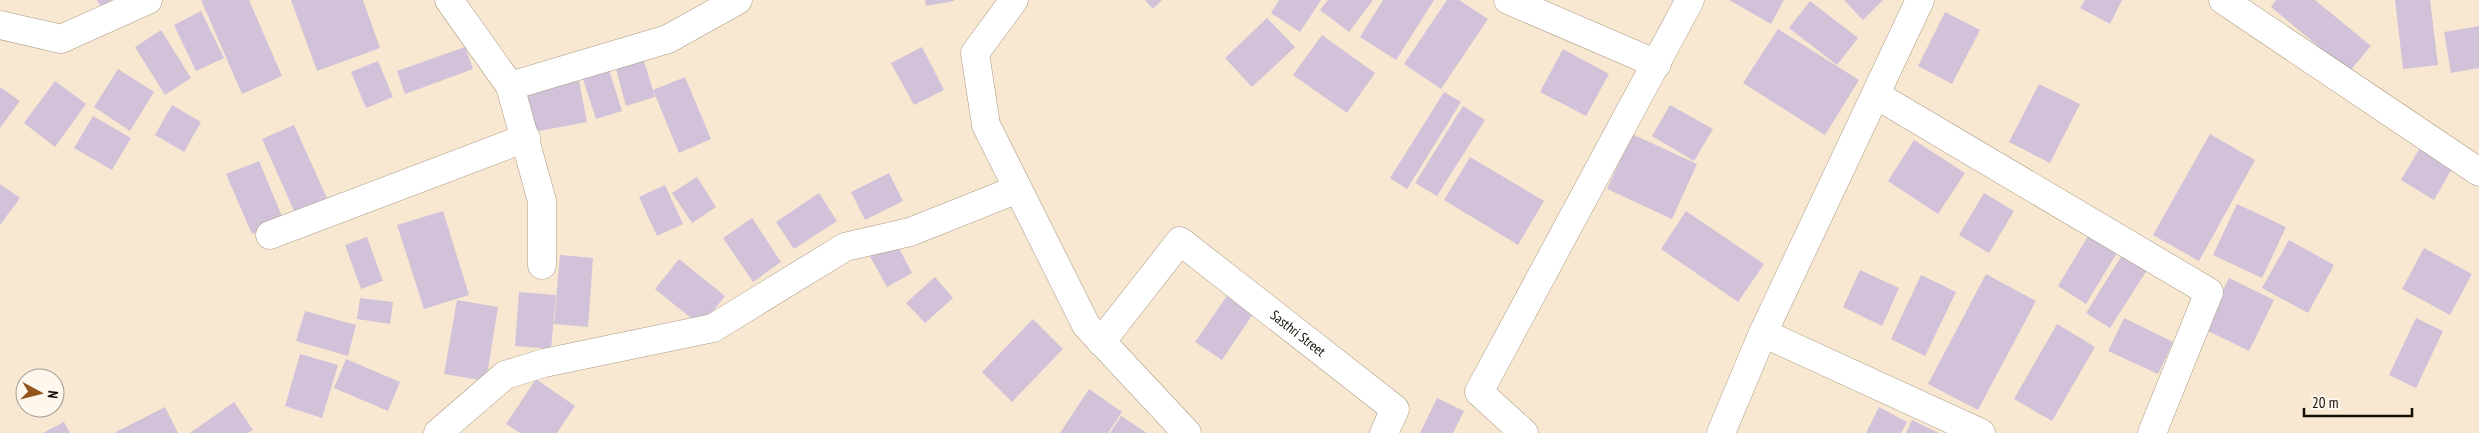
<svg xmlns="http://www.w3.org/2000/svg" width="2479" height="433" font-family="'PT Sans Narrow',sans-serif">
	<style>
		.building { fill: #d1c2da }
		.lines { fill: none; stroke-linecap: round; stroke-linejoin: round }
		.street-casing { stroke: #aa9b85; stroke-width: 29 }
		.street { stroke: #fff; stroke-width: 28 }
		.labels { text-anchor: middle; dominant-baseline: central; stroke-width: 4; stroke-linejoin: round; paint-order: stroke }
		.street-label { font-size: 14px; fill: #130e06; stroke: #fdf7ed }
	</style>
	<rect width="100%" height="100%" fill="#f8e8d1"/>
	<g class="building">
		<polygon points="97,0 112,0 101,7"/>
		<polygon points="201,0 249,0 282,76 242,94"/>
		<polygon points="291,0 363,0 380,48 317,71"/>
		<polygon points="925,0 954,0 954,1 926,6"/>
		<polygon points="1145,0 1162,0 1153,9"/>
		<polygon points="1279,0 1321,0 1300,32 1271,13"/>
		<polygon points="1328,0 1373,0 1349,32 1320,10"/>
		<polygon points="1383,0 1434,0 1396,60 1360,37"/>
		<polygon points="1447,0 1459,0 1488,19 1441,89 1404,64"/>
		<polygon points="1729,0 1784,0 1771,24"/>
		<polygon points="1844,0 1883,0 1863,20"/>
		<polygon points="2085,0 2122,0 2110,24 2080,8"/>
		<polygon points="2276,0 2315,0 2371,46 2349,72 2271,7"/>
		<polygon points="2395,0 2430,0 2438,65 2403,69"/>
		<polygon points="1810,1 1858,38 1837,65 1789,28"/>
		<polygon points="201,11 224,58 196,71 174,25"/>
		<polygon points="1945,12 1980,30 1952,84 1918,66"/>
		<polygon points="1267,18 1295,47 1252,87 1225,58"/>
		<polygon points="2479,26 2479,68 2451,73 2444,32"/>
		<polygon points="1778,29 1859,80 1825,135 1743,83"/>
		<polygon points="161,30 191,78 165,95 135,47"/>
		<polygon points="1322,35 1375,73 1347,113 1293,75"/>
		<polygon points="465,47 473,69 405,94 397,71"/>
		<polygon points="922,47 944,90 914,105 891,63"/>
		<polygon points="1563,49 1609,74 1586,116 1540,92"/>
		<polygon points="378,61 393,97 366,108 351,72"/>
		<polygon points="644,61 655,97 626,106 616,69"/>
		<polygon points="608,67 622,111 596,119 582,76"/>
		<polygon points="118,69 154,92 130,131 94,107"/>
		<polygon points="685,77 711,139 679,153 653,90"/>
		<polygon points="55,81 86,104 55,147 24,123"/>
		<polygon points="579,81 587,122 534,132 526,92"/>
		<polygon points="2039,84 2080,104 2050,163 2009,142"/>
		<polygon points="0,87 20,101 0,128"/>
		<polygon points="1444,92 1461,102 1407,189 1390,178"/>
		<polygon points="172,105 201,122 184,152 155,135"/>
		<polygon points="1670,105 1713,129 1694,161 1652,136"/>
		<polygon points="1463,106 1485,120 1437,196 1415,183"/>
		<polygon points="93,116 131,138 112,170 74,148"/>
		<polygon points="294,125 327,198 295,213 262,139"/>
		<polygon points="1632,134 1697,164 1672,219 1607,189"/>
		<polygon points="2210,134 2255,160 2199,261 2153,235"/>
		<polygon points="1914,140 1965,173 1938,214 1888,181"/>
		<polygon points="2421,146 2454,165 2434,200 2401,180"/>
		<polygon points="1470,157 1544,201 1518,245 1444,200"/>
		<polygon points="259,161 284,221 252,234 226,174"/>
		<polygon points="889,173 903,201 865,220 851,192"/>
		<polygon points="697,177 716,207 692,223 672,193"/>
		<polygon points="0,184 20,198 0,225"/>
		<polygon points="665,185 683,224 657,236 639,197"/>
		<polygon points="819,193 837,221 794,249 776,222"/>
		<polygon points="1984,193 2014,211 1989,253 1959,235"/>
		<polygon points="2237,204 2286,227 2262,278 2213,255"/>
		<polygon points="443,211 469,295 424,309 397,225"/>
		<polygon points="1686,211 1764,264 1738,302 1661,249"/>
		<polygon points="752,218 781,262 753,282 723,238"/>
		<polygon points="2093,228 2121,246 2086,304 2058,286"/>
		<polygon points="367,237 383,281 361,289 345,245"/>
		<polygon points="894,239 912,273 887,287 868,253"/>
		<polygon points="2289,240 2334,265 2308,313 2262,288"/>
		<polygon points="2424,248 2472,274 2450,315 2402,289"/>
		<polygon points="2124,252 2149,267 2110,328 2086,313"/>
		<polygon points="560,255 593,258 588,327 554,324"/>
		<polygon points="679,259 725,296 701,326 655,289"/>
		<polygon points="1860,270 1899,288 1882,326 1843,307"/>
		<polygon points="1986,274 2036,301 1978,410 1928,384"/>
		<polygon points="1921,275 1956,292 1925,356 1891,339"/>
		<polygon points="935,277 953,298 925,323 906,303"/>
		<polygon points="2229,278 2274,300 2249,351 2204,329"/>
		<polygon points="519,292 556,295 551,349 515,346"/>
		<polygon points="1229,293 1255,311 1222,360 1195,342"/>
		<polygon points="360,298 393,302 390,324 357,319"/>
		<polygon points="457,300 498,307 486,381 444,374"/>
		<polygon points="305,311 356,325 348,356 296,341"/>
		<polygon points="2124,318 2173,342 2158,374 2108,351"/>
		<polygon points="2416,318 2443,331 2416,388 2389,375"/>
		<polygon points="1033,319 1063,349 1012,402 982,372"/>
		<polygon points="2057,324 2095,347 2052,421 2014,399"/>
		<polygon points="300,354 338,365 322,418 285,406"/>
		<polygon points="346,359 400,382 388,411 334,388"/>
		<polygon points="536,379 575,406 557,433 520,433 506,424"/>
		<polygon points="1089,389 1122,412 1108,433 1060,433"/>
		<polygon points="1437,398 1464,411 1453,433 1420,433"/>
		<polygon points="234,402 253,430 248,433 190,433"/>
		<polygon points="165,407 178,433 114,433"/>
		<polygon points="1879,407 1907,422 1901,433 1866,433"/>
		<polygon points="1121,416 1147,433 1110,433"/>
		<polygon points="1912,420 1939,433 1906,433"/>
		<polygon points="64,422 70,433 43,433"/>
	</g>
	<g class="lines">
		<defs>
			<g id="street">
				<polyline points="449,0 510,86"/>
				<polyline points="1014,0 975,53 986,125 1086,325 1187,433"/>
				<polyline points="1508,0 1657,64"/>
				<polyline points="2223,0 2479,172"/>
				<polyline points="0,25 61,39 148,0"/>
				<polyline points="1876,95 2209,292 2152,433"/>
				<polyline points="270,235 526,138"/>
				<polyline points="542,265 542,201 510,86 668,39 738,0"/>
				<polyline points="1763,333 1981,433"/>
				<path id="s1" d="M1101,342l79,-101 215,168 -11,24"/>
				<polyline points="438,433 505,375 544,363 713,328 845,247 910,232 1018,189"/>
				<polyline points="1524,433 1479,392 1690,0"/>
				<polyline points="1721,433 1763,333 1920,0"/>
			</g>
		</defs>
		<use href="#street" class="street-casing"/>
		<use href="#street" class="street"/>
	</g>
	<g class="labels">
		<g class="street-label">
			<text stroke="none"><textPath href="#s1" startOffset="278">Sasthri Street</textPath></text>
		</g>
	</g>
	<g transform="translate(40 393) rotate(97)"><circle r="24" fill="#fdf7ed" stroke="#9f9a91"/>
	<path d="M0-4L9 19L0 12L-9 19Z" fill="#95561e"/>
	<text y="-8" font-size="14" font-weight="bold" text-anchor="middle" fill="#130e06">N</text>
	</g>
	<path d="M2304 408v8h108v-8" fill="none" stroke="#130e06" stroke-width="2.5"/>
	<text x="2312" y="408" font-size="15" fill="#130e06" stroke="#fdf7ed" stroke-width="4" paint-order="stroke">20 m</text>
</svg>
